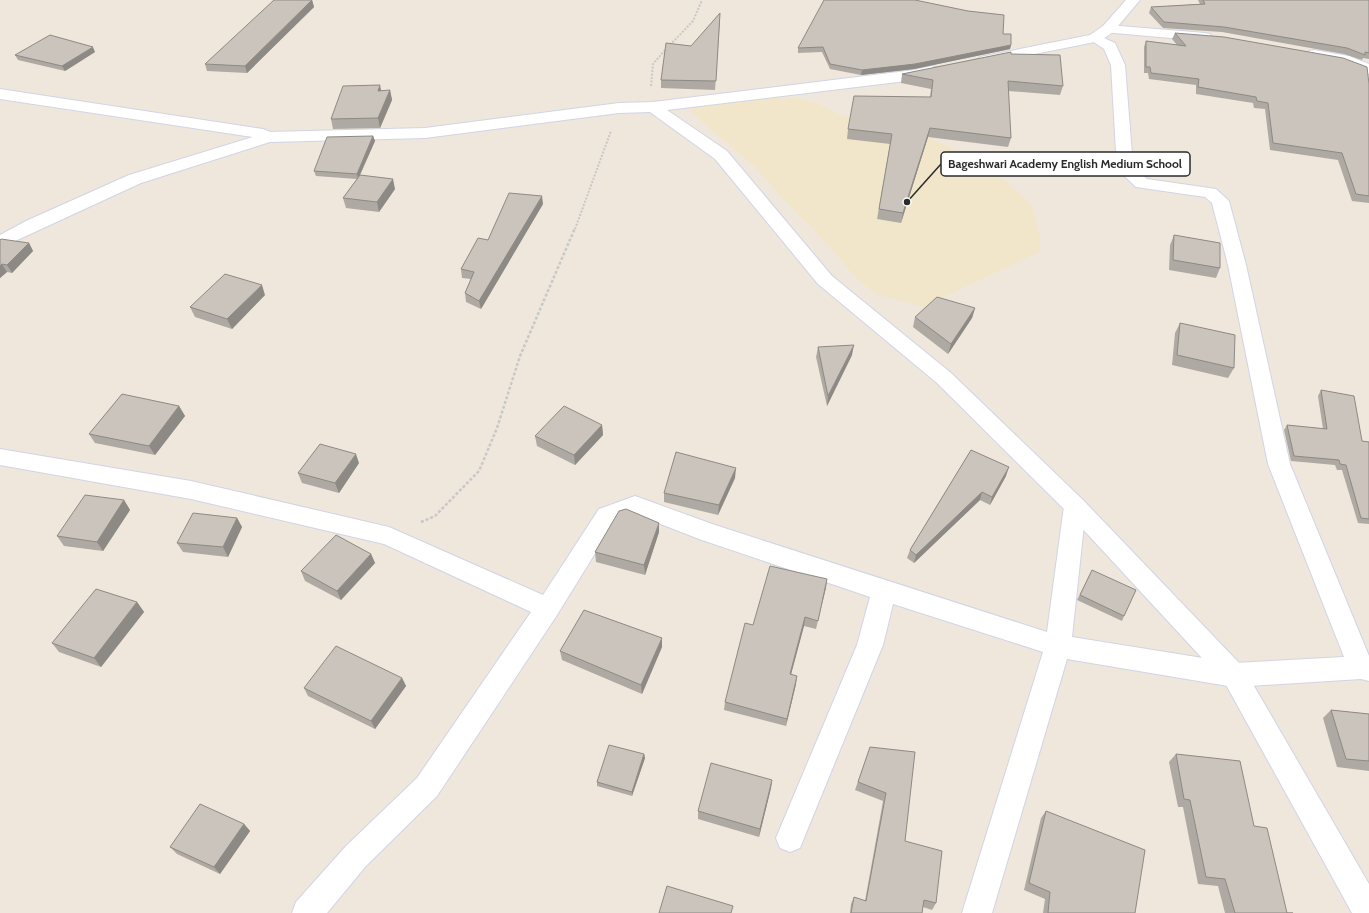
<svg xmlns="http://www.w3.org/2000/svg" width="1369" height="913" font-family="Cabin,sans-serif">
	<style>
		.education { fill: #f2e6ca }
		.lines { fill: none; stroke-linecap: round; stroke-linejoin: round }
		.minor-casing { stroke: #d1d4e6; stroke-width: 2 }
		.tertiary-casing { stroke: #d1d4e6; stroke-width: 2 }
		.path-far1 { stroke: #c8c8c8; stroke-width: 2; stroke-dasharray: 2 1.5; stroke-linecap: butt }
		.path { stroke: #c8c8c8; stroke-width: 2.5; stroke-dasharray: 3 2; stroke-linecap: butt }
		.minor { fill: #fff; fill-rule: evenodd }
		.tertiary { fill: #fff; fill-rule: evenodd }
		.wall { fill: #aea9a2 }
		.shaded-wall { fill: #8d8984 }
		.building { fill: #cac4bc; stroke: #8d8984 }
		.leader { fill: none; stroke: #2b2b2b; stroke-width: 1.5 }
		.callout-dot { fill: #2b2b2b; stroke: #fff; stroke-width: 1.5 }
		.callout { fill: #fff; stroke: #2b2b2b; stroke-width: 1.5 }
		.callout-label { font-size: 12px; text-anchor: middle; font-weight: bold; fill: #2b2b2b }
	</style>
	<rect width="100%" height="100%" fill="#efe7dc"/>
	<polygon class="education" points="772,97 797,98 819,104 841,115 886,120 946,145 976,161 1006,181 1032,206 1040,235 1040,252 923,307 877,295 856,278 827,244 782,198 755,167 693,114 688,107 711,103"/>
	<g class="lines">
		<defs>
			<g id="minor">
				<polygon points="1108,25 1205,33 1210,34 1212,37 1210,40 1205,41 1103,32 1101,29 1103,26"/>
				<polygon points="1095,34 1115,43 1125,65 1133,167 1147,179 1216,189 1229,201 1246,265 1290,464 1369,656 1369,681 1361,679 1234,687 1067,659 992,913 962,913 1043,652 893,604 883,645 804,838 800,848 790,852 780,848 776,838 857,645 870,597 699,539 635,514 615,521 557,615 437,796 366,866 327,913 292,913 296,902 346,846 417,778 531,612 384,544 191,499 0,465 0,449 191,481 389,527 543,595 599,509 635,496 715,525 1047,632 1064,506 1067,500 1075,497 1083,500 1086,506 1072,637 1234,663 1344,657 1268,464 1228,265 1212,203 1205,197 1136,187 1117,169 1111,65 1104,49 1088,38 1090,35"/>
				<polygon points="1314,50 1349,56 1369,64 1369,74 1341,63 1309,57 1307,54 1309,51"/>
				<polygon points="0,89 263,129 275,134 277,137 275,140 269,142 259,138 0,99"/>
			</g>
			<g id="tertiary">
				<polygon points="1126,0 1140,0 1113,32 1100,41 985,64 980,63 978,60 980,57 1090,35 1103,26"/>
				<polygon points="932,66 937,68 940,71 937,74 914,80 667,110 727,151 832,276 951,373 1083,500 1243,667 1369,884 1369,913 1352,913 1225,683 1067,512 937,383 818,284 715,159 650,112 619,113 425,138 270,142 141,183 0,248 0,235 26,221 129,175 269,132 425,128 619,103 653,102 914,70"/>
			</g>
		</defs>
		<use href="#minor" class="minor-casing"/>
		<use href="#tertiary" class="tertiary-casing"/>
		<g class="path-far1">
			<polyline points="670,45 693,21 702,0"/>
			<polyline points="651,86 653,64 666,49"/>
			<polyline points="575,229 611,131"/>
		</g>
		<polyline class="path" points="421,522 435,516 479,471 497,428 520,356 575,228"/>
		<use href="#minor" class="minor"/>
		<use href="#tertiary" class="tertiary"/>
	</g>
	<g class="wall">
		<polygon points="312,0 314,7 247,73 207,71 205,64"/>
		<polygon points="1198,0 1369,0 1369,59 1363,58 1362,60 1344,54 1222,32 1163,28 1149,13 1151,7 1200,4"/>
		<polygon points="720,21 715,90 661,88 661,80"/>
		<polygon points="1175,33 1369,84 1369,203 1352,201 1338,160 1270,150 1265,109 1254,108 1253,103 1196,94 1196,85 1149,79 1148,73 1144,73 1144,47 1146,41 1177,45 1172,39"/>
		<polygon points="1003,34 1011,45 1010,49 914,69 861,75 830,69 822,52 798,53 798,48"/>
		<polygon points="95,52 65,71 18,60 15,55"/>
		<polygon points="1011,54 1063,86 1060,95 1008,91 1011,138 1008,147 928,137 901,223 877,219 890,144 847,139 848,129 930,97 931,89 901,83 902,74"/>
		<polygon points="390,90 392,100 380,128 333,129 331,119"/>
		<polygon points="373,136 375,141 360,175 395,189 379,212 346,208 343,198 357,179 316,176 314,171"/>
		<polygon points="543,204 481,309 466,302 465,293 471,279 462,278 461,269 488,240"/>
		<polygon points="1174,235 1220,268 1216,278 1169,270 1170,245"/>
		<polygon points="0,240 29,243 33,251 12,273 7,272 0,278"/>
		<polygon points="265,295 232,329 195,317 190,307"/>
		<polygon points="975,308 972,318 948,354 913,327 915,317"/>
		<polygon points="1180,323 1234,368 1228,378 1172,365 1175,333"/>
		<polygon points="818,347 852,355 827,406 816,357"/>
		<polygon points="1321,390 1362,441 1369,442 1369,524 1358,523 1342,470 1337,470 1335,465 1291,461 1284,430 1287,425 1323,429 1318,396"/>
		<polygon points="179,406 185,416 155,455 95,443 89,434"/>
		<polygon points="602,425 603,435 575,465 537,446 535,436"/>
		<polygon points="971,450 1006,476 990,505 980,500 914,563 907,558 910,550"/>
		<polygon points="359,463 339,493 302,483 298,473"/>
		<polygon points="735,478 718,515 664,502 664,493"/>
		<polygon points="124,500 130,510 103,551 64,546 57,536"/>
		<polygon points="237,518 242,527 228,557 183,552 177,543"/>
		<polygon points="659,532 645,575 596,562 595,552"/>
		<polygon points="371,554 375,563 341,600 305,581 301,571"/>
		<polygon points="1092,570 1124,616 1122,621 1077,600"/>
		<polygon points="827,579 816,629 804,626 791,674 796,684 786,726 724,710 725,702 753,625"/>
		<polygon points="137,602 144,612 101,667 59,652 52,643"/>
		<polygon points="662,638 662,647 642,694 562,660 560,651"/>
		<polygon points="402,678 406,686 375,729 308,696 304,688"/>
		<polygon points="1331,710 1369,714 1369,771 1337,767 1323,718"/>
		<polygon points="870,747 905,841 936,903 932,910 923,907 922,913 850,913 851,904 854,897 865,901 883,801 855,790"/>
		<polygon points="644,754 645,758 632,796 597,786 597,782"/>
		<polygon points="1176,754 1254,826 1287,913 1293,913 1225,913 1218,886 1198,884 1183,807 1178,807 1169,762"/>
		<polygon points="772,780 771,788 759,837 698,819 698,811"/>
		<polygon points="1046,811 1135,913 1043,913 1045,899 1024,890 1041,818"/>
		<polygon points="244,824 250,831 220,874 177,854 170,847"/>
	</g>
	<g class="shaded-wall">
		<polygon points="312,0 314,7 247,73 245,66"/>
		<polygon points="1011,45 1010,49 914,69 861,75 862,70"/>
		<polygon points="93,47 95,52 65,71 62,66"/>
		<polygon points="380,85 382,95 378,91"/>
		<polygon points="390,90 392,100 380,128 378,118"/>
		<polygon points="930,128 928,137 901,223 903,213"/>
		<polygon points="373,136 375,141 358,179 357,174"/>
		<polygon points="393,179 395,189 379,212 377,202"/>
		<polygon points="542,196 543,204 481,309 479,301"/>
		<polygon points="29,243 33,251 12,273 7,265"/>
		<polygon points="2,264 7,272 0,278 0,266"/>
		<polygon points="262,285 265,295 232,329 227,319"/>
		<polygon points="975,308 972,318 948,354 951,344"/>
		<polygon points="854,345 852,355 827,406 828,396"/>
		<polygon points="179,406 185,416 155,455 149,446"/>
		<polygon points="602,425 603,435 575,465 574,455"/>
		<polygon points="356,454 359,463 339,493 335,483"/>
		<polygon points="1009,467 1006,476 990,505 992,497"/>
		<polygon points="736,468 735,478 718,515 719,505"/>
		<polygon points="982,492 980,500 914,563 916,555"/>
		<polygon points="124,500 130,510 103,551 97,542"/>
		<polygon points="237,518 242,527 228,557 223,547"/>
		<polygon points="659,523 659,532 645,575 644,565"/>
		<polygon points="371,554 375,563 341,600 337,591"/>
		<polygon points="827,579 826,588 816,629 818,621"/>
		<polygon points="137,602 144,612 101,667 94,658"/>
		<polygon points="805,617 804,626 789,682 790,674"/>
		<polygon points="662,638 662,647 642,694 641,685"/>
		<polygon points="797,676 796,684 786,726 787,719"/>
		<polygon points="402,678 406,686 375,729 371,721"/>
		<polygon points="644,754 645,758 632,796 632,792"/>
		<polygon points="772,780 771,788 759,837 760,829"/>
		<polygon points="244,824 250,831 220,874 214,867"/>
	</g>
	<g class="building">
		<polygon points="274,0 312,0 245,66 205,64"/>
		<polygon points="824,0 915,0 968,11 1004,15 1003,34 1011,34 1011,45 915,64 862,70 830,64 823,47 798,48"/>
		<polygon points="1203,0 1369,0 1369,53 1365,52 1365,55 1347,48 1224,27 1164,22 1151,7 1205,4"/>
		<polygon points="720,13 716,81 661,80 666,43 691,46"/>
		<polygon points="1175,33 1224,37 1343,58 1367,67 1369,84 1369,196 1356,194 1342,153 1273,143 1268,103 1257,101 1256,97 1198,87 1199,79 1151,73 1150,67 1146,67 1146,41 1186,46"/>
		<polygon points="50,35 93,47 62,66 15,55"/>
		<polygon points="1011,52 1011,54 1060,55 1063,86 1008,81 1011,138 930,128 903,213 879,209 892,134 848,129 854,96 931,97 933,80 902,74"/>
		<polygon points="380,85 378,91 390,90 378,118 331,119 343,86"/>
		<polygon points="373,136 357,174 314,171 327,137"/>
		<polygon points="360,175 393,179 377,202 343,198"/>
		<polygon points="509,193 542,196 479,301 465,293 474,272 461,269 478,238 488,240"/>
		<polygon points="1174,235 1220,243 1220,268 1173,260"/>
		<polygon points="1,239 29,243 7,265 2,264 0,266 0,240"/>
		<polygon points="225,274 262,285 227,319 190,307"/>
		<polygon points="937,297 975,308 951,344 915,317"/>
		<polygon points="1180,323 1235,335 1234,368 1177,355"/>
		<polygon points="854,345 828,396 818,347"/>
		<polygon points="1321,390 1354,396 1362,441 1369,442 1369,519 1361,518 1346,465 1340,464 1339,460 1294,456 1287,425 1327,429"/>
		<polygon points="122,394 179,406 149,446 89,434"/>
		<polygon points="564,406 602,425 574,455 535,436"/>
		<polygon points="320,444 356,454 335,483 298,473"/>
		<polygon points="971,450 1009,467 992,497 982,492 916,555 910,550"/>
		<polygon points="676,452 736,468 719,505 664,493"/>
		<polygon points="85,495 124,500 97,542 57,536"/>
		<polygon points="626,509 659,523 644,565 595,552 619,511"/>
		<polygon points="193,513 237,518 223,547 177,543"/>
		<polygon points="336,535 371,554 337,591 301,571"/>
		<polygon points="770,566 827,579 818,621 805,617 790,674 797,676 787,719 725,702 745,623 753,625"/>
		<polygon points="1092,570 1136,590 1124,616 1080,595"/>
		<polygon points="96,589 137,602 94,658 52,643"/>
		<polygon points="584,610 662,638 641,685 560,651"/>
		<polygon points="336,646 402,678 371,721 304,688"/>
		<polygon points="1331,710 1369,714 1369,761 1346,759"/>
		<polygon points="609,745 644,754 632,792 597,782"/>
		<polygon points="870,747 915,752 905,841 942,851 936,903 924,900 922,913 851,913 854,897 866,901 886,793 858,782"/>
		<polygon points="1176,754 1240,761 1254,826 1267,828 1287,913 1293,913 1235,913 1225,879 1206,877 1190,800 1184,799"/>
		<polygon points="711,763 772,780 760,829 698,811"/>
		<polygon points="200,804 244,824 214,867 170,847"/>
		<polygon points="1046,811 1145,850 1135,913 1048,913 1050,892 1029,883"/>
		<polygon points="667,886 733,906 731,913 659,913"/>
	</g>
	<path class="leader" d="M907 202L941 164"/>
	<circle class="callout-dot" cx="907" cy="202" r="4"/>
	<rect class="callout" x="941" y="152" width="249" height="24" rx="4"/>
	<g class="callout-label">
		<text x="1065" y="168">Bageshwari Academy English Medium School</text>
	</g>
</svg>
